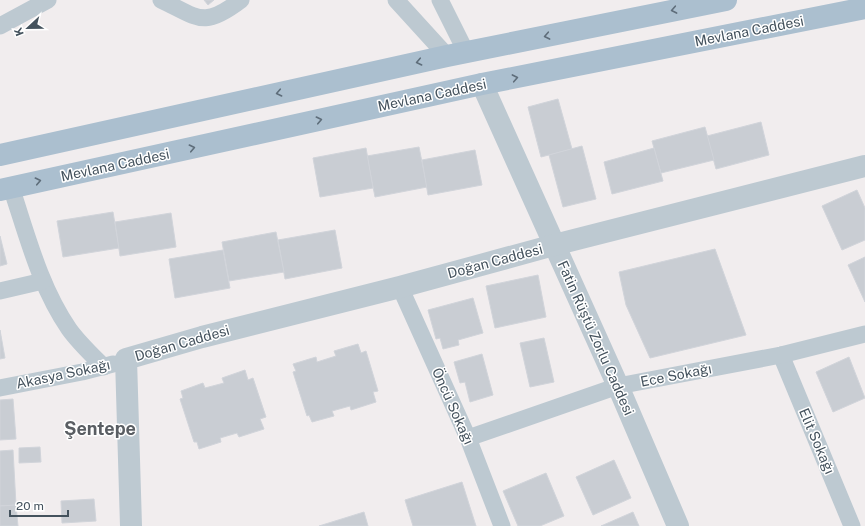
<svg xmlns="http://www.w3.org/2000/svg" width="865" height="526" font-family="'Public Sans',sans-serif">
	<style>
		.building { fill: #c9cdd3; stroke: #d1d4da }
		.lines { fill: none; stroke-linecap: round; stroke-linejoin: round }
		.minor { stroke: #bdc9d1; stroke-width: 17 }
		.tertiary { stroke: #bdc9d1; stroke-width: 22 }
		.primary { stroke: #abbfcf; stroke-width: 22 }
		.oneway { stroke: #5e6d7a }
		.labels { text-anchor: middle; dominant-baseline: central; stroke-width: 3; stroke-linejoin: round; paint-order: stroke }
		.street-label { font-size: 14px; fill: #44525d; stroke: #fff }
		.district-label { font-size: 18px; font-weight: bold; fill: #5a5e63; stroke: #fff }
	</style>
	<rect width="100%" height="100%" fill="#f1edee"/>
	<g class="building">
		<polygon points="204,0 214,0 208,5"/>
		<polygon points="558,99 572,149 541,157 528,107"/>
		<polygon points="761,122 769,155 716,169 707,136"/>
		<polygon points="705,127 714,160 661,173 652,141"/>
		<polygon points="582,146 596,199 563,207 549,155"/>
		<polygon points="419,147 427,187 375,197 367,156"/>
		<polygon points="366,148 373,188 320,197 313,158"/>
		<polygon points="654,148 663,181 612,194 604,162"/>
		<polygon points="475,150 482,185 428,195 422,160"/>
		<polygon points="857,190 865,208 865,240 842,250 822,206"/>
		<polygon points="113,212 119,248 63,257 57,221"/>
		<polygon points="171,213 176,247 120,256 115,222"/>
		<polygon points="335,230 342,268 285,279 278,240"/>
		<polygon points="276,232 284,272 229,281 222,242"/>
		<polygon points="0,236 7,264 0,266"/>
		<polygon points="715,249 746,335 650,358 626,305 619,272"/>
		<polygon points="223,250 230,288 175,298 169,259"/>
		<polygon points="865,257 865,302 848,265"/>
		<polygon points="538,275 546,317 495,328 486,286"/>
		<polygon points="473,298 483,333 458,340 459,345 443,349 440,338 436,339 428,310"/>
		<polygon points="0,330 5,358 0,359"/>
		<polygon points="544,338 554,382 530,387 520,343"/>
		<polygon points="358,344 361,353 366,351 378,391 373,392 376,402 351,410 350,406 332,411 334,416 312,422 309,415 307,416 293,372 296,371 293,364 316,357 317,362 336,356 334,351"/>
		<polygon points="482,354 493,395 470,402 465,382 460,383 454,362"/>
		<polygon points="849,357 865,398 833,412 816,372"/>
		<polygon points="245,370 248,380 253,378 266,417 260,419 264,429 239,437 237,433 220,438 221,442 199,449 197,442 194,442 180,399 183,398 181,391 203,383 205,388 224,383 222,378"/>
		<polygon points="13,399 16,439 0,440 0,400"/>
		<polygon points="40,447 41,462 19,463 19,448"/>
		<polygon points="13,450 16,505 0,506 0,451"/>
		<polygon points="614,460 631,498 593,515 576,477"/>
		<polygon points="546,473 564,516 540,526 518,526 503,491"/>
		<polygon points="462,482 476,526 413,526 405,500"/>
		<polygon points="94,499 96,521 62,523 61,501"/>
		<polygon points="16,505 18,526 0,526 0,506"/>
		<polygon points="364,512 368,526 319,526"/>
		<polygon points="633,512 639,526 601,526"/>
	</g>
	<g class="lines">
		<g class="minor">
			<path d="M161,0c38,18 42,29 80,0"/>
			<polyline points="396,0 447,56"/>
			<polyline points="440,0 466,52"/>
			<polyline points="0,26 48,0"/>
			<path d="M11,187c16,48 29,100 58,142 10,14 23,26 35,38"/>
			<polyline points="400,287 468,438 502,526"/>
			<polyline points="0,291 43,281"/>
			<polyline points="781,355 852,526"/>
			<polyline points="0,388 82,372 113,364"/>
			<polyline points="468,438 618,386 781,355 865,334"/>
		</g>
		<g class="tertiary">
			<polyline points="482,84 618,386 678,526"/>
			<polyline points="131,526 126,359 202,337 400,287 554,245 865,166"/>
		</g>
		<g class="primary">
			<polyline points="0,155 447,56 726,0"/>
			<polyline points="0,190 482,84 865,8"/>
		</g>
	</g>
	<defs><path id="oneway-chevron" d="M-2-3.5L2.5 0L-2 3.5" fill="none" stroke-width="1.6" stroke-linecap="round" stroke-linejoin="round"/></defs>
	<g class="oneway">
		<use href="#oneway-chevron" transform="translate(674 10) rotate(169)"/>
		<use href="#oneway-chevron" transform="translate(547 36) rotate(169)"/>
		<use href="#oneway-chevron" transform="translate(419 62) rotate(168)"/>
		<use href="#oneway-chevron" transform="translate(515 78) rotate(-11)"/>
		<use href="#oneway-chevron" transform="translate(279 93) rotate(168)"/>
		<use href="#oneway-chevron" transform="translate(319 120) rotate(-12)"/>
		<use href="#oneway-chevron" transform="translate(192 148) rotate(-12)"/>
		<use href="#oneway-chevron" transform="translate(38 181) rotate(-12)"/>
	</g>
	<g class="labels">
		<g class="street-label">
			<text transform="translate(749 31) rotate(-11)">Mevlana Caddesi</text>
			<text transform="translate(432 95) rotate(-12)">Mevlana Caddesi</text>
			<text transform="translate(115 165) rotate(-12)">Mevlana Caddesi</text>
			<text transform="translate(495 261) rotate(-15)">Doğan Caddesi</text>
			<text transform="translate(596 338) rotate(66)">Fatin Rüştü Zorlu Caddesi</text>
			<text transform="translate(182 343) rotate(-16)">Doğan Caddesi</text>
			<text transform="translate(63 374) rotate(-12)">Akasya Sokağı</text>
			<text transform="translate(676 375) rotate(-11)">Ece Sokağı</text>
			<text transform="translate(453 406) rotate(66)">Öncü Sokağı</text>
			<text transform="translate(817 441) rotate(67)">Elit Sokağı</text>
		</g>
		<g class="district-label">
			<text x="100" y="428">Şentepe</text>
		</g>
	</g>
	<g transform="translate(28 28) rotate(248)" stroke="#ffffff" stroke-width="3" paint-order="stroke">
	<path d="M0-3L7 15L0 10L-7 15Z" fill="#44525d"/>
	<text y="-6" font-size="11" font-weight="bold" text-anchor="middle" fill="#44525d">K</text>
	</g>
	<path d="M10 510v6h58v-6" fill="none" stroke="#44525d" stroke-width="2"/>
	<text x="16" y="510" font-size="12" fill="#44525d" stroke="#ffffff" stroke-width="3" paint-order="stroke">20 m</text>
</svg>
